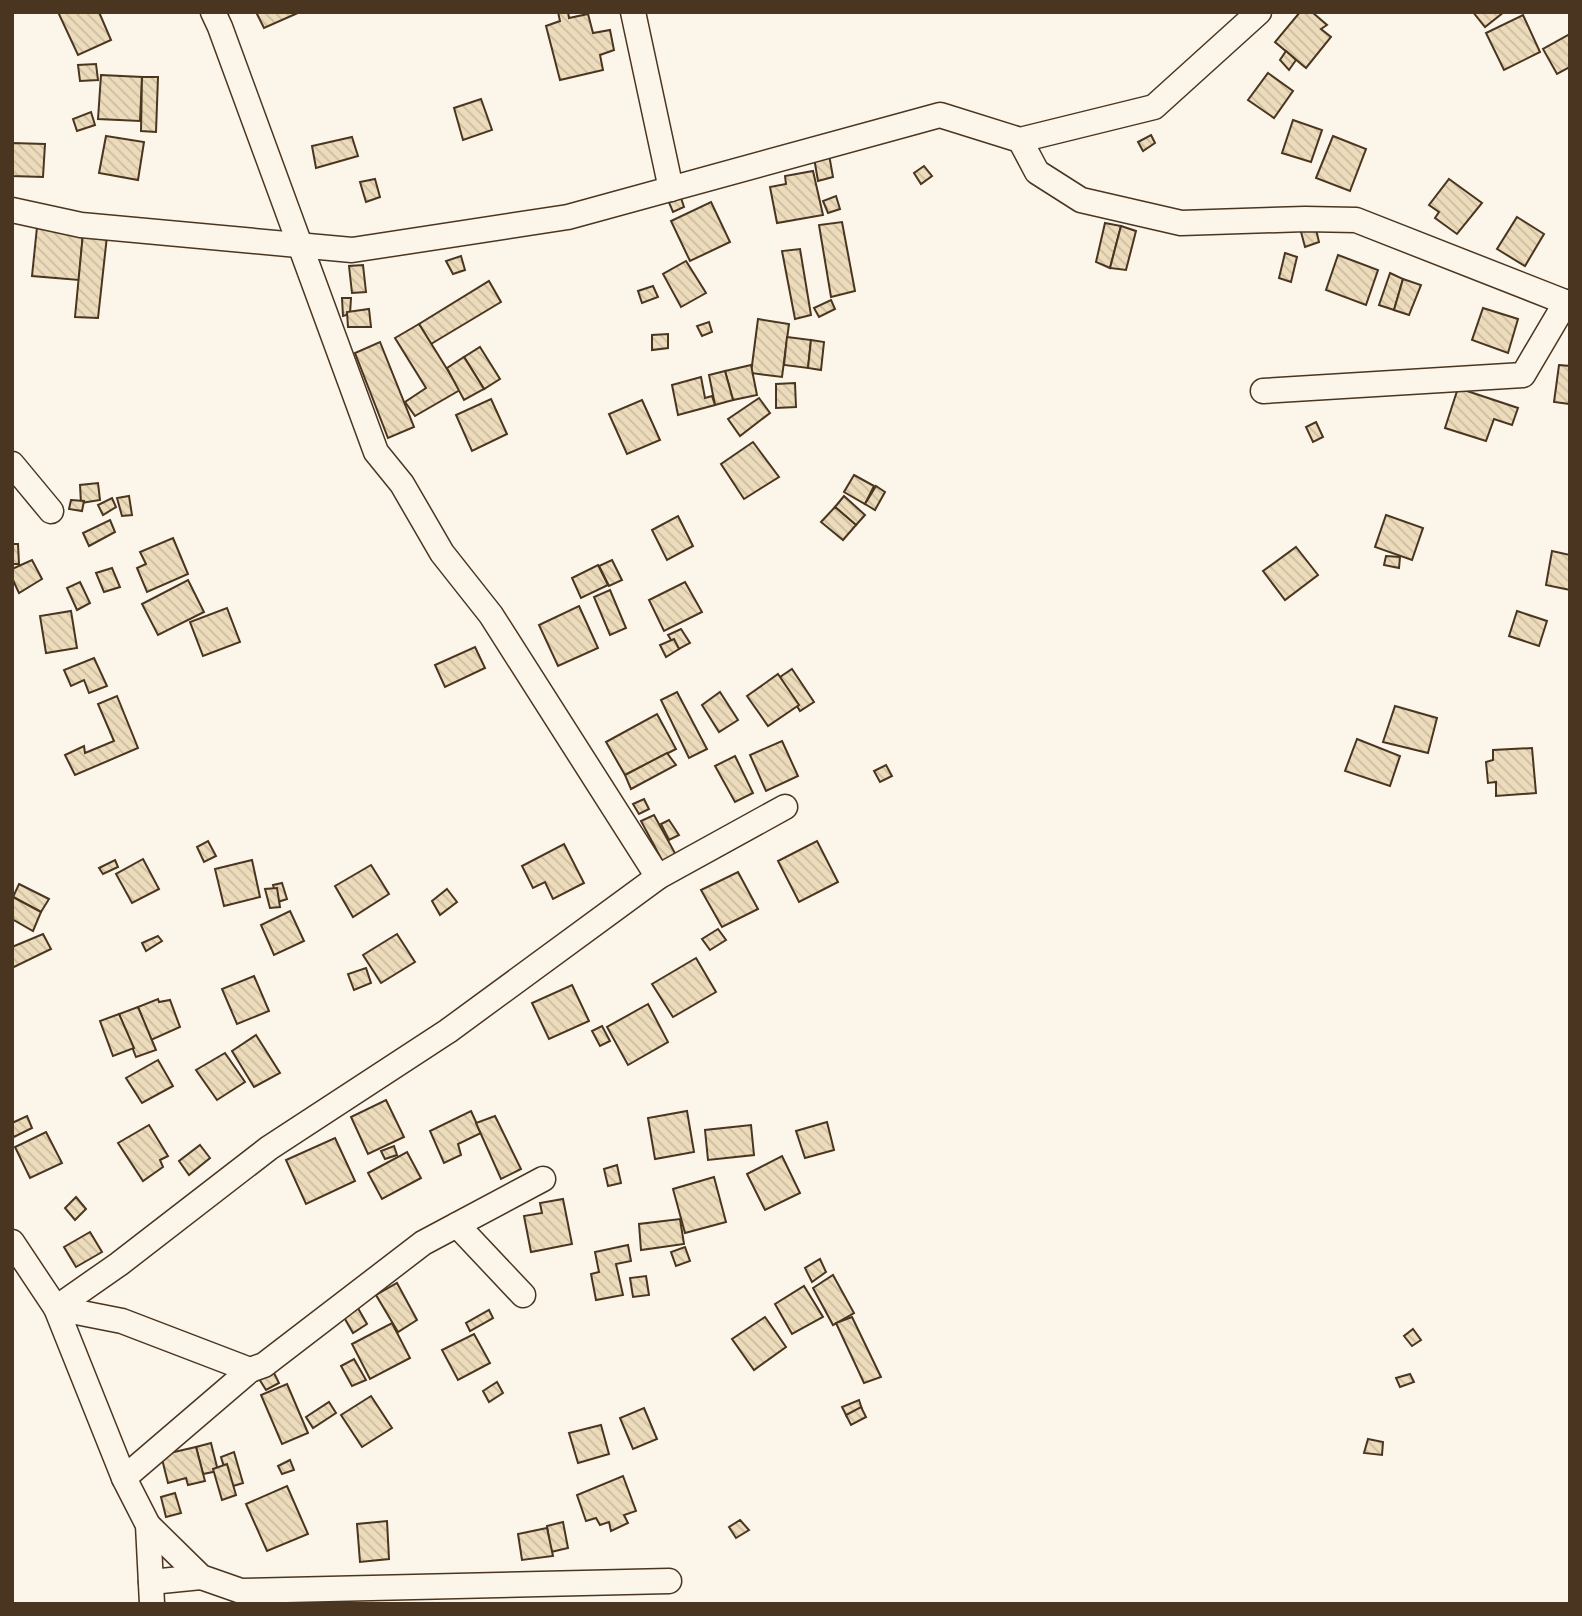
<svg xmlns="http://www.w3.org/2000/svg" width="1582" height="1616" font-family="Roboto,sans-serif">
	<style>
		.building { fill: url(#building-back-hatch); stroke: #4a3520; stroke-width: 2 }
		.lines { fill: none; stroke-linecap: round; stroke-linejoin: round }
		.minor-casing { stroke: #4a3520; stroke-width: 27 }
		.minor { stroke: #fbf6e9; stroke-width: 24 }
	</style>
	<defs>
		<pattern id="building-back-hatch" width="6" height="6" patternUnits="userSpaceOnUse" patternTransform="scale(1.75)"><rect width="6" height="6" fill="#ecdcbc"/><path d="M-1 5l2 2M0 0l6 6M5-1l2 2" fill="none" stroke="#ccbda1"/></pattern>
	</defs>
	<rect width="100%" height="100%" fill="#fbf6e9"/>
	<g class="building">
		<polygon points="58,12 99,12 111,40 78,55"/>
		<polygon points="256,12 300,12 264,28"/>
		<polygon points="558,12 568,12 569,18 588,14 593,33 610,30 614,50 600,55 603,70 560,80 546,26 560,21"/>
		<polygon points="1300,12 1312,12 1327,25 1321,29 1331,37 1306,68 1275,42"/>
		<polygon points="1473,12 1504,12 1485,27"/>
		<polygon points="1523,15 1540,52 1504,70 1486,33"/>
		<polygon points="1570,34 1570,67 1557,74 1543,49"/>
		<polygon points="1286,51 1296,60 1289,70 1280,60"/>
		<polygon points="96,64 98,80 80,81 78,65"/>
		<polygon points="1268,73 1293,91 1274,118 1248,100"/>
		<polygon points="101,75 142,77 140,121 98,119"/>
		<polygon points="142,77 158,77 156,132 141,131"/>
		<polygon points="481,99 492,130 463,140 454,108"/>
		<polygon points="91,112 95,125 77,131 73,119"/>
		<polygon points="1293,120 1322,130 1311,162 1282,153"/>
		<polygon points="1151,135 1155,143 1143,151 1138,142"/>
		<polygon points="106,136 144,142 138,180 99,173"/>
		<polygon points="1333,136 1366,149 1350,191 1316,178"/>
		<polygon points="352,137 358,156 316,168 312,146"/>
		<polygon points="12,143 45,144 43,177 12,176"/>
		<polygon points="828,149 833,177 818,181 813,152"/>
		<polygon points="924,166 932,176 921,184 914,173"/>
		<polygon points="813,171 823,215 777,223 770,187 786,184 785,176"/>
		<polygon points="375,179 380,197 366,202 360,182"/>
		<polygon points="1449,179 1482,203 1457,234 1435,218 1439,212 1429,205"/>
		<polygon points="678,189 684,207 673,212 665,193"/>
		<polygon points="836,196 840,209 828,213 823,201"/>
		<polygon points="711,202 730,242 690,261 671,221"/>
		<polygon points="1517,217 1544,234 1525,266 1497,249"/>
		<polygon points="842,222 855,291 831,297 819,225"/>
		<polygon points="1105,223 1121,226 1110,268 1096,262"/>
		<polygon points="1315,225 1319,242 1305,247 1300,228"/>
		<polygon points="1121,226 1136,231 1126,270 1110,268"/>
		<polygon points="37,227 83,233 79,280 32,276"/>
		<polygon points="83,233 107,236 98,318 75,317"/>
		<polygon points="800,249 811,315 795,319 782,251"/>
		<polygon points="1285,253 1297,257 1291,282 1279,278"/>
		<polygon points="1338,255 1378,270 1366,305 1326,290"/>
		<polygon points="461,256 465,270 453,274 446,261"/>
		<polygon points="686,261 706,293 681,307 663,274"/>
		<polygon points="363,265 366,292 352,293 349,266"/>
		<polygon points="1390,273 1403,279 1394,310 1379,305"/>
		<polygon points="1403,279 1421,285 1409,315 1394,310"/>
		<polygon points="489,281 501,302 431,344 419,324"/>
		<polygon points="653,286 658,297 642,303 638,291"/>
		<polygon points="342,298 351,298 350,314 343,316"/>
		<polygon points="831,300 835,309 819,317 814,308"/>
		<polygon points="1483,308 1518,319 1508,353 1472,340"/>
		<polygon points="369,309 371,327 348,327 347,312"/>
		<polygon points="758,319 789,324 782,377 751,373"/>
		<polygon points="709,322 712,332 702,336 697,326"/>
		<polygon points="419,324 460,390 415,416 405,402 426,388 395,338"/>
		<polygon points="668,334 668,348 652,350 652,335"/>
		<polygon points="787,337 811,340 808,368 784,365"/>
		<polygon points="811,340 824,342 821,370 808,368"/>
		<polygon points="380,342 414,427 388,438 355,353"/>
		<polygon points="480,347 500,379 484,389 464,357"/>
		<polygon points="464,357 484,389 464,400 447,368"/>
		<polygon points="751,365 757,395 733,400 725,371"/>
		<polygon points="1559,365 1570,366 1570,404 1554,402"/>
		<polygon points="725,371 733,400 715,405 709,375"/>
		<polygon points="701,377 705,398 712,396 715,405 678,415 672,385"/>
		<polygon points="795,383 796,407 776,408 776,384"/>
		<polygon points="1458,388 1518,408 1512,425 1494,419 1486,441 1445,428"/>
		<polygon points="759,398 770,413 740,436 728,419"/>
		<polygon points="491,399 507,434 472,451 456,415"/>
		<polygon points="642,400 660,440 627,454 609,414"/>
		<polygon points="1316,422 1323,437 1313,442 1306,427"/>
		<polygon points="753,442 779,477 744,499 721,464"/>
		<polygon points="854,475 874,486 865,504 844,492"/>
		<polygon points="98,483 100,500 81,503 80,485"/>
		<polygon points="876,486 885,492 875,510 865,504"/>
		<polygon points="129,496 132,515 122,516 117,498"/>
		<polygon points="844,496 865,515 856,525 835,507"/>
		<polygon points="112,498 116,507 103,515 98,505"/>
		<polygon points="71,500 84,501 82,511 69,509"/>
		<polygon points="835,507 856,525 843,540 821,522"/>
		<polygon points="1386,515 1423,528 1412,560 1375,547"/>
		<polygon points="678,516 693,546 667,560 652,530"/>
		<polygon points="110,520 115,532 89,546 83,533"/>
		<polygon points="173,538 188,574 147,592 137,568 146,564 140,552"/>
		<polygon points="12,544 18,544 19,564 12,564"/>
		<polygon points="1296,547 1318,575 1285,600 1263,571"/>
		<polygon points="1552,551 1570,555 1570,590 1546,585"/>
		<polygon points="1386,556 1400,557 1399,568 1384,565"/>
		<polygon points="32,560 42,579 19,593 12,578 12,569"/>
		<polygon points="612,560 622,580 609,586 599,566"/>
		<polygon points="598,565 608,585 581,598 572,578"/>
		<polygon points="112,568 120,587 104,592 96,573"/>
		<polygon points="188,580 204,612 158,635 142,604"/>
		<polygon points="80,582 90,603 77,610 67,588"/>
		<polygon points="685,582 702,612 664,631 649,600"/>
		<polygon points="610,590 626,628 610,635 594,597"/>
		<polygon points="579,606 598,648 558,666 539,625"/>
		<polygon points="227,608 240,642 203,656 190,622"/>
		<polygon points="71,611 77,648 46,653 40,616"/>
		<polygon points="1517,611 1547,621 1539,646 1509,636"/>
		<polygon points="681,629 690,643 677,650 668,635"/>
		<polygon points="674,639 679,649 666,657 660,645"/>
		<polygon points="475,647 485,668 445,687 435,665"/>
		<polygon points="94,658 107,686 89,693 84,680 71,686 64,670"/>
		<polygon points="792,669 814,702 800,711 780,677"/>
		<polygon points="778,674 799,705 768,726 747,696"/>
		<polygon points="677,692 707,749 689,758 661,700"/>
		<polygon points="720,692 738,720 719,732 702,705"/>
		<polygon points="117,696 138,748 75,775 65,755 84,746 85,753 114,741 98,704"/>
		<polygon points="1395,706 1437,718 1428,753 1383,742"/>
		<polygon points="657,714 676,749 625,775 606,742"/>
		<polygon points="1357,739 1400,756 1390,786 1345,771"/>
		<polygon points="782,741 798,776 766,791 750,755"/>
		<polygon points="1532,748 1536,793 1496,796 1496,782 1488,783 1486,762 1493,760 1493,750"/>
		<polygon points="667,753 676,765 631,789 625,775"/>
		<polygon points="735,756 753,793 735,802 715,766"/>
		<polygon points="886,765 892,776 880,782 874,771"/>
		<polygon points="644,799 649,809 639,814 633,804"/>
		<polygon points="654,815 676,855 663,862 641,821"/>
		<polygon points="669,820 679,835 669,840 661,824"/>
		<polygon points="208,841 216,856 204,862 197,847"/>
		<polygon points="817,841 838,882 799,902 778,861"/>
		<polygon points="564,844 584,883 553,899 545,882 533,888 522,866"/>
		<polygon points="143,859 159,889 132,903 116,874"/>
		<polygon points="115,860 118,867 103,874 99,868"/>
		<polygon points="252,860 260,897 224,906 215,869"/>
		<polygon points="371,865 389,894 353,917 335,886"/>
		<polygon points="738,872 758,909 722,927 701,890"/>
		<polygon points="282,883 287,899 278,902 273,885"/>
		<polygon points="19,884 49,899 41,912 13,897"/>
		<polygon points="277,888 280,907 270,908 265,889"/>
		<polygon points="447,889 457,902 440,915 432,901"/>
		<polygon points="13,897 41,912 33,931 12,919"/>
		<polygon points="290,911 304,941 274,955 261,925"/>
		<polygon points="718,929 726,940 710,950 702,939"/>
		<polygon points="43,934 51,949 14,967 12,964 12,947"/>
		<polygon points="397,934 415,962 381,983 363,955"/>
		<polygon points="158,936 162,941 146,951 142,943"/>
		<polygon points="696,958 716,992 673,1017 652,984"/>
		<polygon points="366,968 371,983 354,990 348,974"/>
		<polygon points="254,976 269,1011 237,1024 222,989"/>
		<polygon points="572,985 589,1021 549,1039 532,1003"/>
		<polygon points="158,999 159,1002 170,1000 180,1027 151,1040 138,1007"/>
		<polygon points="648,1004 668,1042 628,1065 607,1027"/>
		<polygon points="138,1007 156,1050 136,1057 119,1014"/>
		<polygon points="119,1014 134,1048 113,1056 100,1021"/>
		<polygon points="602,1026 610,1041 600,1046 592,1031"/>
		<polygon points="256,1035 280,1073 254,1087 232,1051"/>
		<polygon points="225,1053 245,1082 217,1100 196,1070"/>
		<polygon points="158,1060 173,1086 142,1103 126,1078"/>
		<polygon points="386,1100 404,1137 368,1154 351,1117"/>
		<polygon points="471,1111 481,1133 458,1144 461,1155 444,1163 430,1131"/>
		<polygon points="687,1111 694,1152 655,1159 648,1118"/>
		<polygon points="27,1116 32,1128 14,1137 12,1133 12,1123"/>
		<polygon points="495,1116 521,1169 501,1179 476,1123"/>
		<polygon points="827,1122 834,1150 805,1158 796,1131"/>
		<polygon points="149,1125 168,1156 160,1160 163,1167 143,1181 118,1143"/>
		<polygon points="751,1125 754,1155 708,1160 705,1130"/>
		<polygon points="46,1132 62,1163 30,1178 15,1147"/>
		<polygon points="335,1138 355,1181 306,1204 286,1160"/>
		<polygon points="200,1145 210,1158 189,1175 179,1161"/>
		<polygon points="394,1146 397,1155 385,1159 381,1151"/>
		<polygon points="407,1152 421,1178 382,1199 368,1173"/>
		<polygon points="782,1156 800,1193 765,1210 747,1174"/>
		<polygon points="617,1165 621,1183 608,1186 604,1169"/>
		<polygon points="714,1177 726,1222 685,1233 673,1189"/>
		<polygon points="76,1197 86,1209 75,1220 65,1208"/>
		<polygon points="563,1199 572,1244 531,1252 524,1216 542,1213 540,1203"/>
		<polygon points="680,1219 684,1244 641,1250 639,1224"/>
		<polygon points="90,1232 102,1252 76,1267 64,1247"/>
		<polygon points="628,1245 631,1261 616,1264 623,1295 596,1300 591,1274 599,1272 595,1252"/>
		<polygon points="685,1247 690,1261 676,1266 671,1252"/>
		<polygon points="820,1259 826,1272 812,1282 805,1268"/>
		<polygon points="833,1275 854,1313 833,1325 813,1288"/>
		<polygon points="646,1276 649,1295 633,1297 630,1278"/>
		<polygon points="397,1283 417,1320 398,1332 376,1295"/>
		<polygon points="804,1286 823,1317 792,1334 775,1304"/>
		<polygon points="355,1303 367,1324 353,1333 341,1312"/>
		<polygon points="489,1310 493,1318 470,1331 466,1323"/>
		<polygon points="765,1317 786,1347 754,1370 732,1339"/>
		<polygon points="852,1317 881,1377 864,1383 836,1323"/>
		<polygon points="392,1323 410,1358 370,1379 352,1344"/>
		<polygon points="1413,1329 1421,1340 1412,1346 1404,1336"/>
		<polygon points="474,1334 490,1363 458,1380 442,1350"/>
		<polygon points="354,1359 366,1380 352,1386 341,1366"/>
		<polygon points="270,1365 279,1383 266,1390 256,1374"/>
		<polygon points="1410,1374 1414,1382 1400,1387 1396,1378"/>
		<polygon points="497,1382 503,1393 489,1402 483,1391"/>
		<polygon points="287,1384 308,1433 282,1444 261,1395"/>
		<polygon points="371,1396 392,1428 362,1447 341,1415"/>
		<polygon points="859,1400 862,1409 847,1417 842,1407"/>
		<polygon points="329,1402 336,1413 313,1428 306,1417"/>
		<polygon points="861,1407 866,1417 851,1425 846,1415"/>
		<polygon points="644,1408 657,1439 633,1449 620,1418"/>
		<polygon points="601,1425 609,1454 578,1463 569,1433"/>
		<polygon points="1368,1439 1383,1442 1382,1455 1364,1453"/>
		<polygon points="211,1443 218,1471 203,1474 196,1447"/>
		<polygon points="196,1447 205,1481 188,1485 186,1478 168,1483 161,1455"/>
		<polygon points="234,1452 243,1483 230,1487 221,1457"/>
		<polygon points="290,1460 294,1470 282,1474 278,1466"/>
		<polygon points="227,1464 236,1495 222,1500 213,1469"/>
		<polygon points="623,1476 636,1511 624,1515 628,1523 611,1531 609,1522 600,1525 596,1518 586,1521 577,1495"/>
		<polygon points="287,1486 308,1534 267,1551 246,1504"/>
		<polygon points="175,1493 181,1513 166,1517 161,1497"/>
		<polygon points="740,1520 749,1530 736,1538 729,1527"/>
		<polygon points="387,1521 389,1559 360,1562 357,1524"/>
		<polygon points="563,1522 568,1548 551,1552 547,1526"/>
		<polygon points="547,1528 553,1556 522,1560 518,1534"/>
	</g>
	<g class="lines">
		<defs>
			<g id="minor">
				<polyline points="213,12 220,27 376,452 402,484 442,553 491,615 658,877"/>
				<polyline points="633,12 671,189"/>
				<polyline points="1020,140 1037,172 1081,200 1181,223 1305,219 1356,220 1570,304"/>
				<polyline points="12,210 81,225 352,250 568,217 940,115 1020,140 1154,107 1259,12"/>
				<polyline points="1263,391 1523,375 1566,302"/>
				<polyline points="12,464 51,511"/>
				<polyline points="457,1225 523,1295"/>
				<polyline points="12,1242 56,1308 124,1478 148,1525 152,1604"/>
				<polyline points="56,1308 119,1264 269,1148 448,1031 658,877 785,807"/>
				<polyline points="56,1308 122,1321 250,1370 264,1365 423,1243 543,1179"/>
				<polyline points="124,1478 250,1370"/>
				<polyline points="148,1525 201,1577 241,1591 669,1581"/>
				<polyline points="151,1582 201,1577"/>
			</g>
		</defs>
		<use href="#minor" class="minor-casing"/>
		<use href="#minor" class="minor"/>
	</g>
	<rect width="1582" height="1616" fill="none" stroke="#4a3520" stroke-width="28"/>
</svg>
